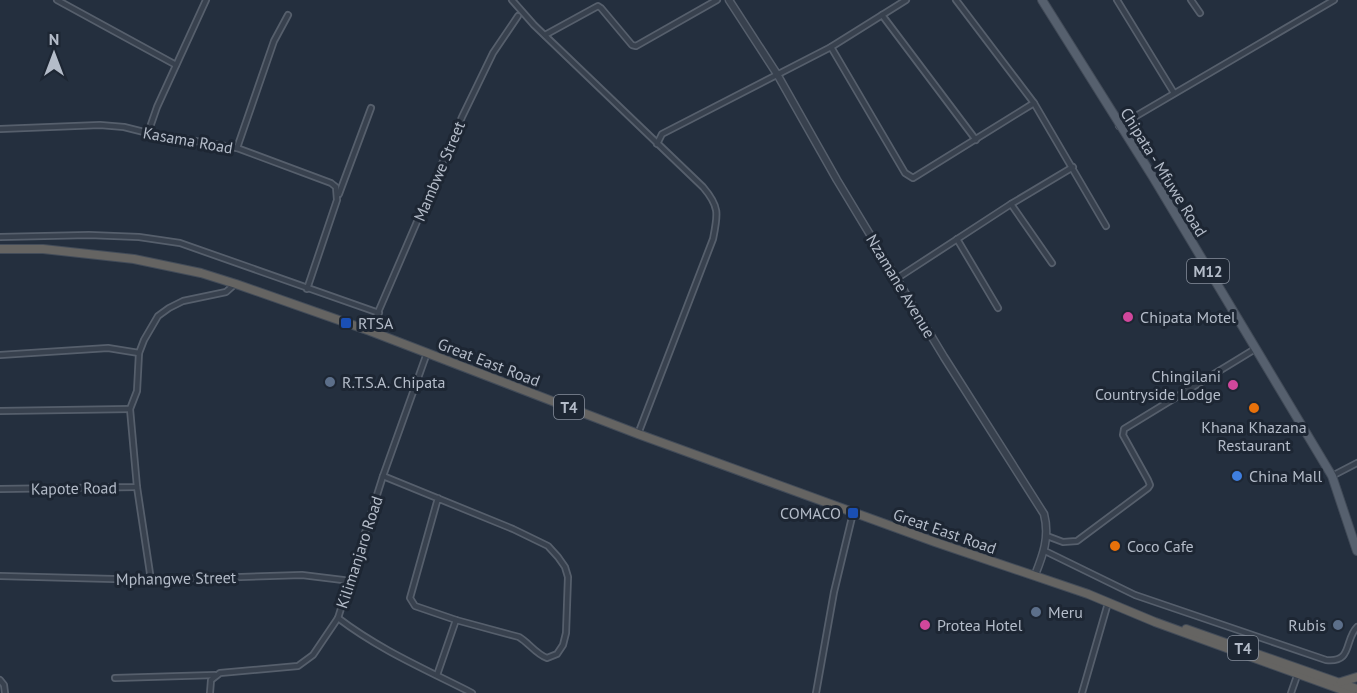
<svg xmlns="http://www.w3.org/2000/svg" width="1357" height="693" font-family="'PT Sans',sans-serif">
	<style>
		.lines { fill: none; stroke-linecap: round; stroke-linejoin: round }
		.minor-casing { stroke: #565f6c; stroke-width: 8 }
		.tertiary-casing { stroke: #565f6c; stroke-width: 9 }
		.primary-casing { stroke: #414a57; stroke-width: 10 }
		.trunk-casing { stroke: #434c59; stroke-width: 10 }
		.minor { stroke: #38414e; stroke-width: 4.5 }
		.tertiary { stroke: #38414e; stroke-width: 6 }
		.primary { stroke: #56606e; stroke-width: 8 }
		.trunk { stroke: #656462; stroke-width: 8 }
		.hotel-dot { fill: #d1479c; stroke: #1d2633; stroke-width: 2 }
		.transit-dot { fill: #1a4fb4; stroke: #1d2633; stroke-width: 2 }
		.service-dot { fill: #5c6f8a; stroke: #1d2633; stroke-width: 2 }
		.food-dot { fill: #e8710a; stroke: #1d2633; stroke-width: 2 }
		.shop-dot { fill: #3f7fe0; stroke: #1d2633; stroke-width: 2 }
		.labels { text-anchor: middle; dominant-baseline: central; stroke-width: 6; stroke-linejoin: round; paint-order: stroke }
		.shield { fill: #1d2633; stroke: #878f9c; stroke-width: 1.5 }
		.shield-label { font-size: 15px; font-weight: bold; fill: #b4bcc9 }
		.street-label { font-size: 16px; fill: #b4bcc9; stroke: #1d2633 }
		.poi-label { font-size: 16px; fill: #b4bcc9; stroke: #1d2633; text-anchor: start }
	</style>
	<rect width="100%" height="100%" fill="#242f3e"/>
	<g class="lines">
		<defs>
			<g id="minor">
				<polyline points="57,0 176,65"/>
				<path d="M512,0l22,25 169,162c17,20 15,27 10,52l-75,195"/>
				<polyline points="956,0 1034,103 1106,226"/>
				<polyline points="1117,0 1174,93"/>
				<polyline points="1191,0 1200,13"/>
				<polyline points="882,15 976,140"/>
				<polyline points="545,35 598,6 601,8 632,45 636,46 717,0"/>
				<polyline points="831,47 905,173 913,178 1034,103"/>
				<polyline points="1119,126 1334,0"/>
				<polyline points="0,129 100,125 124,127 148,133 237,148 331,183 336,187 337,200 307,289"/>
				<polyline points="148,133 157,107 206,0"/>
				<polyline points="657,144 662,134 831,47 906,0"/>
				<polyline points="237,148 274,41 288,15"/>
				<polyline points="339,194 371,108"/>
				<polyline points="1011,204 1052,263"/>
				<polyline points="0,237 89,235 139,237 180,243 379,313"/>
				<polyline points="957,239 998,308"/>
				<polyline points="896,279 1011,204 1073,167"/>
				<polyline points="370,331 462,117 493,53 518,16"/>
				<polyline points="0,355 108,348 139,353"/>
				<polyline points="0,411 130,409"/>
				<path d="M383,476l130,53 35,17 10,11 7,10 3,10 -2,56 -3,12 -6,9 -10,4c-11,-4 -18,-15 -28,-21l-63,-17 -41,-14 -5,-8 28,-100"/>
				<polyline points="1332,476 1357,463"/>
				<polyline points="137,487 151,580"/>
				<polyline points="0,489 137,487 130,409 137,391 139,353 144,340 158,316 169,308 183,301 226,292 235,284"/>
				<polyline points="1047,536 1063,542 1077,541 1148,488 1150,485 1148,480 1123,435 1124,429 1255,349"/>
				<path d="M1045,551l90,44 191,65c27,3 18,-20 31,-33"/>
				<polyline points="0,576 151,580 302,575 351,581"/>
				<path d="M338,618c42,32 87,51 134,75"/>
				<polyline points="437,675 456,620"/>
				<polyline points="115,678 215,675"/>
				<polyline points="0,680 4,685 5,693"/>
				<polyline points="210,693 211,680 220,673 298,666 313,655 338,618 383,476 427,353"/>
				<polyline points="816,693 834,592 853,513"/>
				<polyline points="1082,693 1108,603"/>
				<polyline points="1291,693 1298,673"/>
			</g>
			<path id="tertiary" d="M729,0l48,74 60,106 107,177 100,157c6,23 -1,41 -9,61"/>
			<polyline id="primary" points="1042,0 1153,177 1332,476 1357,551"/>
			<g id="trunk">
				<polyline points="0,249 43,249 134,259 201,273 236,284 370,331 638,434 935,542 1088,594 1155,622 1351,693"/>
				<polyline points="1186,629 1357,689"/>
				<polyline points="1341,682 1357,677"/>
			</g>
		</defs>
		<use href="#minor" class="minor-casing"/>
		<use href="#tertiary" class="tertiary-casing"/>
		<use href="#primary" class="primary-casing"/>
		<use href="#trunk" class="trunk-casing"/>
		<use href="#minor" class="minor"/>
		<use href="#tertiary" class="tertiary"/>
		<use href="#primary" class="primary"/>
		<use href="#trunk" class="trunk"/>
	</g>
	<g class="hotel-dot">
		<circle cx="1128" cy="317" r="6"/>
		<circle cx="1233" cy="385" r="6"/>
		<circle cx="925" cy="625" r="6"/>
	</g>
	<g class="transit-dot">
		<rect x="340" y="317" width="12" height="12" rx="3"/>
		<rect x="847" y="507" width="12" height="12" rx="3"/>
	</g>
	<g class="service-dot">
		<circle cx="330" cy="382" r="6"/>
		<circle cx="1036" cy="612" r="6"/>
		<circle cx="1338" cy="625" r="6"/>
	</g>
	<g class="food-dot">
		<circle cx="1254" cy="408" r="6"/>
		<circle cx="1115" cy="546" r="6"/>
	</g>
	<circle class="shop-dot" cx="1237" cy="476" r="6"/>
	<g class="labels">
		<g class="shield">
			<rect x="1187" y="259" width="42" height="24" rx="4.5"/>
			<rect x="554" y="395" width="30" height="24" rx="4.5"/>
			<rect x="1228" y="636" width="30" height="24" rx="4.5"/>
		</g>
		<g class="shield-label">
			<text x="1208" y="271">M12</text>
			<text x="569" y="407">T4</text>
			<text x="1243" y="648">T4</text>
		</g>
		<g class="street-label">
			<text transform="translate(188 140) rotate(10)">Kasama Road</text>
			<text transform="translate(439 171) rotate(-67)">Mambwe Street</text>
			<text transform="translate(1164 172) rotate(58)">Chipata - Mfuwe Road</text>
			<text transform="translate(901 286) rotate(59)">Nzamane Avenue</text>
			<text transform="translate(489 362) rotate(21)">Great East Road</text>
			<text transform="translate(74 488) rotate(-1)">Kapote Road</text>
			<text transform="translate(945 531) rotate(19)">Great East Road</text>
			<text transform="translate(359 552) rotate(-72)">Kilimanjaro Road</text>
			<text transform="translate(176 578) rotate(-1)">Mphangwe Street</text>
		</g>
		<g class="poi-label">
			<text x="1140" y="317">Chipata Motel</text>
			<text x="358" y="323">RTSA</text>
			<text x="1221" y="376" text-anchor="end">Chingilani<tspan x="1221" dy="18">Countryside Lodge</tspan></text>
			<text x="342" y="382">R.T.S.A. Chipata</text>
			<text x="1254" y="427" text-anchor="middle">Khana Khazana<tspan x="1254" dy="18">Restaurant</tspan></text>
			<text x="1249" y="476">China Mall</text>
			<text x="841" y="513" text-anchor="end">COMACO</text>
			<text x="1127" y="546">Coco Cafe</text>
			<text x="1048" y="612">Meru</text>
			<text x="937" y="625">Protea Hotel</text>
			<text x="1326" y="625" text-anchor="end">Rubis</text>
		</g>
	</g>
	<g transform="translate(54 54)" stroke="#1d2633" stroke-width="4.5" paint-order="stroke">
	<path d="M0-4.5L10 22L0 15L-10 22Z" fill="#b4bcc9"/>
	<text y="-9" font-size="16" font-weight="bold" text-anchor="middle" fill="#b4bcc9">N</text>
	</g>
</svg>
